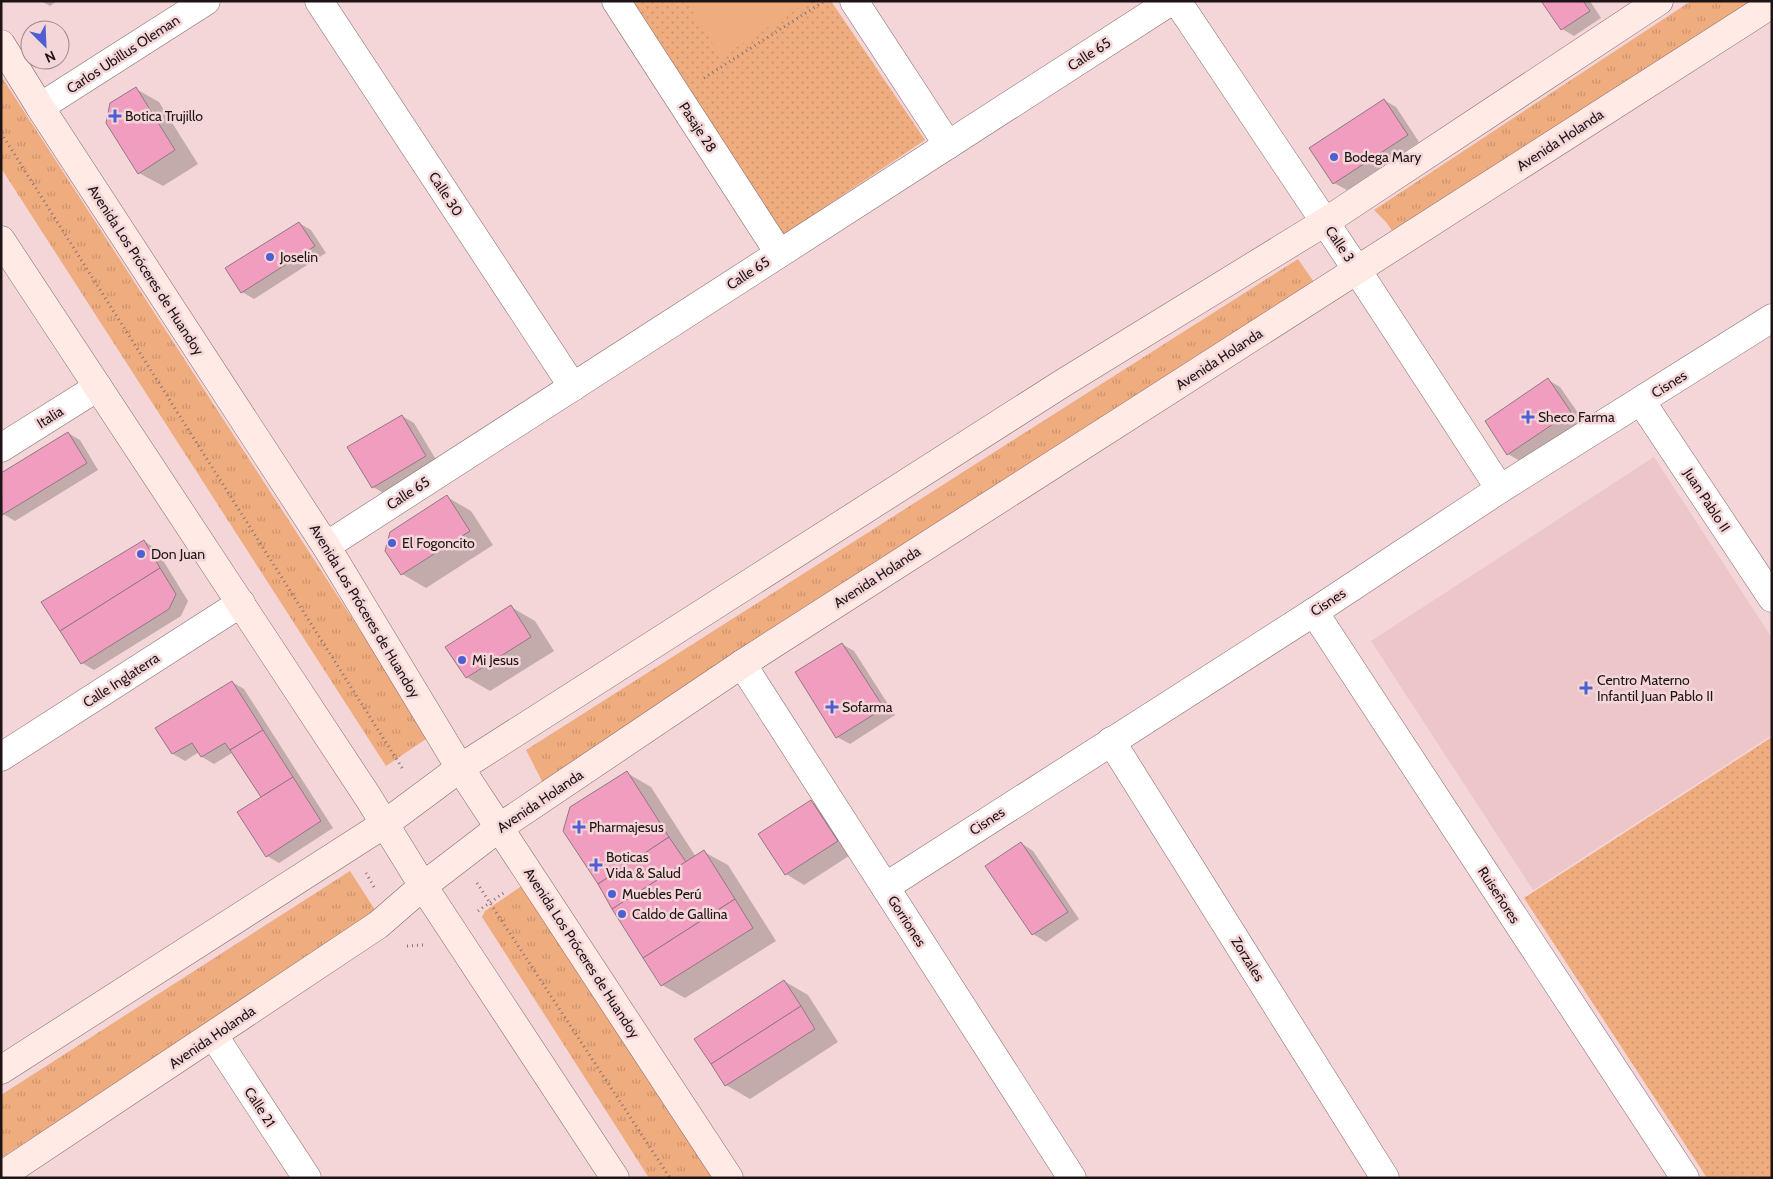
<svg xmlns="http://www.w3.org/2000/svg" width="1773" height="1179" font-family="Cabin,sans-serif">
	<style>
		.built { fill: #ecc6c9 }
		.grass { fill: url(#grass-tufts) }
		.park { fill: url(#park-dots) }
		.garden { fill: #efac7f }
		.shadow { fill: #0003 }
		.building { fill: #f19dbf; stroke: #917982 }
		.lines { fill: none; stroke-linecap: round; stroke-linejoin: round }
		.street-casing { stroke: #83696b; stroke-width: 29 }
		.secondary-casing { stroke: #83696b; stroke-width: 29 }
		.path { stroke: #867274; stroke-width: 3; stroke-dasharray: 1 4; stroke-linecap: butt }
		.street { stroke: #fff; stroke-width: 28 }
		.secondary { stroke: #ffeae5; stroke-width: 28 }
		.poi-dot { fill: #4e5fd4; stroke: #f4d6d8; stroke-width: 2 }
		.labels { text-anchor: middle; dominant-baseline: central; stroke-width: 5; stroke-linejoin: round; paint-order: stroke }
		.street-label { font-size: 14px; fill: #1e1415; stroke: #f4d6d8 }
		.poi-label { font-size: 14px; fill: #1e1415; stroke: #f4d6d8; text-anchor: start }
	</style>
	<defs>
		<pattern id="grass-tufts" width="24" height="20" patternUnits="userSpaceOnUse" patternTransform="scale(1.25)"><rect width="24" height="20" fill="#efac7f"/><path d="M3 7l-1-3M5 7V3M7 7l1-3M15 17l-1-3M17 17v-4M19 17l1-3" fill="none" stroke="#cc936d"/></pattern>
		<pattern id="park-dots" width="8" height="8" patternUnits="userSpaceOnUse" patternTransform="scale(1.25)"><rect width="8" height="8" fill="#efac7f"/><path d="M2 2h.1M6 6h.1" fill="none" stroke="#cc936d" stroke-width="1.8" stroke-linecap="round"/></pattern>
	</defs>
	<rect width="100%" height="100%" fill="#f4d6d8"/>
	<polygon class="built" points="1654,457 1772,638 1772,735 1533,890 1371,641"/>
	<g class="grass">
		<polygon points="1691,1 1757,1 1397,238 1386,222 1374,210"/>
		<polygon points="1,76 429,737 386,766 1,168"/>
		<polygon points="1298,259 1318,288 543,783 526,750"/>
		<polygon points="350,871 379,916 1,1158 1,1095"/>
		<polygon points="523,885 713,1178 649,1178 482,917 485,911"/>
	</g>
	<g class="park">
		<polygon points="629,1 831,1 925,140 780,237"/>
		<polygon points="1772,737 1772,1178 1707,1178 1524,898"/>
	</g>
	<polygon class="garden" points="686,1 808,1 808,2 721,57"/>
	<g class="shadow">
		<polygon points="41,1 57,1 50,6"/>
		<polygon points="1542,1 1590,1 1601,18 1574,36 1562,29"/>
		<polygon points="136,89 159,102 198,164 163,186 139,173"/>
		<polygon points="1384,100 1396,107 1419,142 1347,190 1334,183"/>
		<polygon points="299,223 311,230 326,253 254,299 242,292"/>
		<polygon points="1548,380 1560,387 1583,420 1520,461 1508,454"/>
		<polygon points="402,416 414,423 438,463 385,494 373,487"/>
		<polygon points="68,433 80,440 98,470 15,521 3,514 1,474"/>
		<polygon points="447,497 471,511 493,545 426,588 402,574 387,550"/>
		<polygon points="144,541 156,549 188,601 181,616 94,670 82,663"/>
		<polygon points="511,607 535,621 554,651 490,691 466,677"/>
		<polygon points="842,644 854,651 895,715 850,744 837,737"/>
		<polygon points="232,682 244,689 333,828 279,863 267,856 262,797 232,753 214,764 202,757 199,752 185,761 173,754"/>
		<polygon points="627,773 651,787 696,857 704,852 728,865 776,941 685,998 662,985"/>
		<polygon points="811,802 829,812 855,852 804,885 786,874 760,834"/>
		<polygon points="1021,843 1033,851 1079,919 1046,942 1033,934 987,866"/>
		<polygon points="784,981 808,995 838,1042 750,1099 726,1085 696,1039"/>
	</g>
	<g class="building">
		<polygon points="1541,1 1583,1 1590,11 1561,30"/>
		<polygon points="136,87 175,150 138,174 106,123 110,103"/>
		<polygon points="1384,99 1408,135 1333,184 1309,148"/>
		<polygon points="299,222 315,246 241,293 225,268"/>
		<polygon points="1548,378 1571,412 1507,455 1485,421"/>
		<polygon points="402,415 426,456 372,488 347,447"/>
		<polygon points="68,432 87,463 2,515 1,473"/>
		<polygon points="447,495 470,531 401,575 385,551 390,532"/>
		<polygon points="144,540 160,568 60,631 41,602"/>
		<polygon points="160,568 176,594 169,609 81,664 60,631"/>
		<polygon points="511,605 531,637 466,678 445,647"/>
		<polygon points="842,643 884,708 836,738 795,672"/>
		<polygon points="232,681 263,730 230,750 225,743 201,757 192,743 172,754 155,728"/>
		<polygon points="263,730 293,777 261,797 230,750"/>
		<polygon points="627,771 669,837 598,884 563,831 570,807"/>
		<polygon points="293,777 321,821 266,857 237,812"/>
		<polygon points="811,800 838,841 785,875 758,834"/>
		<polygon points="669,837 686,862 612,909 598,884"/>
		<polygon points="1021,842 1068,912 1032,935 985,866"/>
		<polygon points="704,850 735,899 643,958 612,909"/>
		<polygon points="735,899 753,928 661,986 643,958"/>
		<polygon points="784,980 801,1006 711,1064 694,1039"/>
		<polygon points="801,1006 815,1029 725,1086 711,1064"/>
	</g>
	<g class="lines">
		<defs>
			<g id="street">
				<polyline points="319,1 573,387"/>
				<polyline points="616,1 779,253"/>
				<polyline points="854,1 948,145"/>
				<polyline points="1177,1 1357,270 1500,489"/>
				<polyline points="40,107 206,1"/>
				<polyline points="1641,401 1772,598"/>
				<polyline points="1,448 98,387"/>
				<polyline points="326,546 1171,1"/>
				<polyline points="1314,612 1685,1178"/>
				<polyline points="742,664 1072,1178"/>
				<polyline points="1111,741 1385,1178"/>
				<polyline points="1,757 241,603"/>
				<polyline points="885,887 1314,612 1500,489 1772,318"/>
				<polyline points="214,1036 307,1178"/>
			</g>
			<g id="secondary">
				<polyline points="1,44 40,107 326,546 460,768 729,1178"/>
				<polyline points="1,240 368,797 423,886 615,1178"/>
				<polyline points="1,1070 386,823 460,768 1063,383 1325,222 1659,1"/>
				<polyline points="1,1176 378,925 423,886 500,827 742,664 1772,4"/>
			</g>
		</defs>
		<use href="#street" class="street-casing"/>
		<use href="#secondary" class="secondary-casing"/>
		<g class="path">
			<polyline points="704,78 823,2"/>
			<polyline points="1,133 404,771"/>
			<polyline points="366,873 374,887"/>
			<polyline points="477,883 670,1178"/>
			<polyline points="478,911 505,892"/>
			<polyline points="407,946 423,945"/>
		</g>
		<use href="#street" class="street"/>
		<use href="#secondary" class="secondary"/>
	</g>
	<g class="poi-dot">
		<path d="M112.5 108.5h5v5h5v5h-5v5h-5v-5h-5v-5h5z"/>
		<circle cx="1334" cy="157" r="5"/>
		<circle cx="270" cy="257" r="5"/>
		<path d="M1525.5 409.5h5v5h5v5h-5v5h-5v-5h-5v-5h5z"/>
		<circle cx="392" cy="543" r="5"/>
		<circle cx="141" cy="554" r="5"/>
		<circle cx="462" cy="660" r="5"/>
		<path d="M1583.5 680.5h5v5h5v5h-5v5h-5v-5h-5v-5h5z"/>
		<path d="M829.5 699.5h5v5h5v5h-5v5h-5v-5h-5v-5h5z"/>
		<path d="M576.5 819.5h5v5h5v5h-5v5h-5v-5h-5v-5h5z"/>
		<path d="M593.5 857.5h5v5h5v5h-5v5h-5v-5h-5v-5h5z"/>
		<circle cx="612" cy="894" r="5"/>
		<circle cx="622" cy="914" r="5"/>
	</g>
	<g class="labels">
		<g class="street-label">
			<text transform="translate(123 54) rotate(-33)">Carlos Ubillus Oleman</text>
			<text transform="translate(1089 54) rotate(-33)">Calle 65</text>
			<text transform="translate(698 127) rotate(57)">Pasaje 28</text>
			<text transform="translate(1560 140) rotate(-33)">Avenida Holanda</text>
			<text transform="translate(446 194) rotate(57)">Calle 30</text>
			<text transform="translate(1340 244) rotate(56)">Calle 3</text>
			<text transform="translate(146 270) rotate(57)">Avenida Los Próceres de Huandoy</text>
			<text transform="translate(748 273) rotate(-33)">Calle 65</text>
			<text transform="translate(1219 359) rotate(-33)">Avenida Holanda</text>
			<text transform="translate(1669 384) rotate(-32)">Cisnes</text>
			<text transform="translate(50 417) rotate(-32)">Italia</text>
			<text transform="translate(408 493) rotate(-33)">Calle 65</text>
			<text transform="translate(1707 500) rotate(57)">Juan Pablo II</text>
			<text transform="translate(877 577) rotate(-33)">Avenida Holanda</text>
			<text transform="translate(1328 602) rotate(-33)">Cisnes</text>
			<text transform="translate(365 611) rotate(59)">Avenida Los Próceres de Huandoy</text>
			<text transform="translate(121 680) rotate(-33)">Calle Inglaterra</text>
			<text transform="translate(540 801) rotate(-34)">Avenida Holanda</text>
			<text transform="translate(987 821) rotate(-33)">Cisnes</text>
			<text transform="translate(1499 895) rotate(57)">Ruiseñores</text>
			<text transform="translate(907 921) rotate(57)">Gorriones</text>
			<text transform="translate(582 953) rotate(57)">Avenida Los Próceres de Huandoy</text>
			<text transform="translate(1248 959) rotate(58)">Zorzales</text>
			<text transform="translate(212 1037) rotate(-34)">Avenida Holanda</text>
			<text transform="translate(260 1107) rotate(57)">Calle 21</text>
		</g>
		<g class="poi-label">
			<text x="125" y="116">Botica Trujillo</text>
			<text x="1344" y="157">Bodega Mary</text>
			<text x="280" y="257">Joselin</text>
			<text x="1538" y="417">Sheco Farma</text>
			<text x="402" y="543">El Fogoncito</text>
			<text x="151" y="554">Don Juan</text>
			<text x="472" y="660">Mi Jesus</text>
			<text x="1597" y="680">Centro Materno<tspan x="1597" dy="16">Infantil Juan Pablo II</tspan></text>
			<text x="842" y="707">Sofarma</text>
			<text x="589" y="827">Pharmajesus</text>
			<text x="606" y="857">Boticas<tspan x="606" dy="16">Vida &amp; Salud</tspan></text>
			<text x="622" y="894">Muebles Perú</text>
			<text x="632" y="914">Caldo de Gallina</text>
		</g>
	</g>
	<rect width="1773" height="1179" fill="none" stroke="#1e1415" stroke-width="5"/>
	<g transform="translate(45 45) rotate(156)"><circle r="24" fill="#f4d6d8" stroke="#9e888a"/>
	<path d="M0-4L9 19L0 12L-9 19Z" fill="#4e5fd4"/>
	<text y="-8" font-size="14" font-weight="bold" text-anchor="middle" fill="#1e1415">N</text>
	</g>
</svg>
